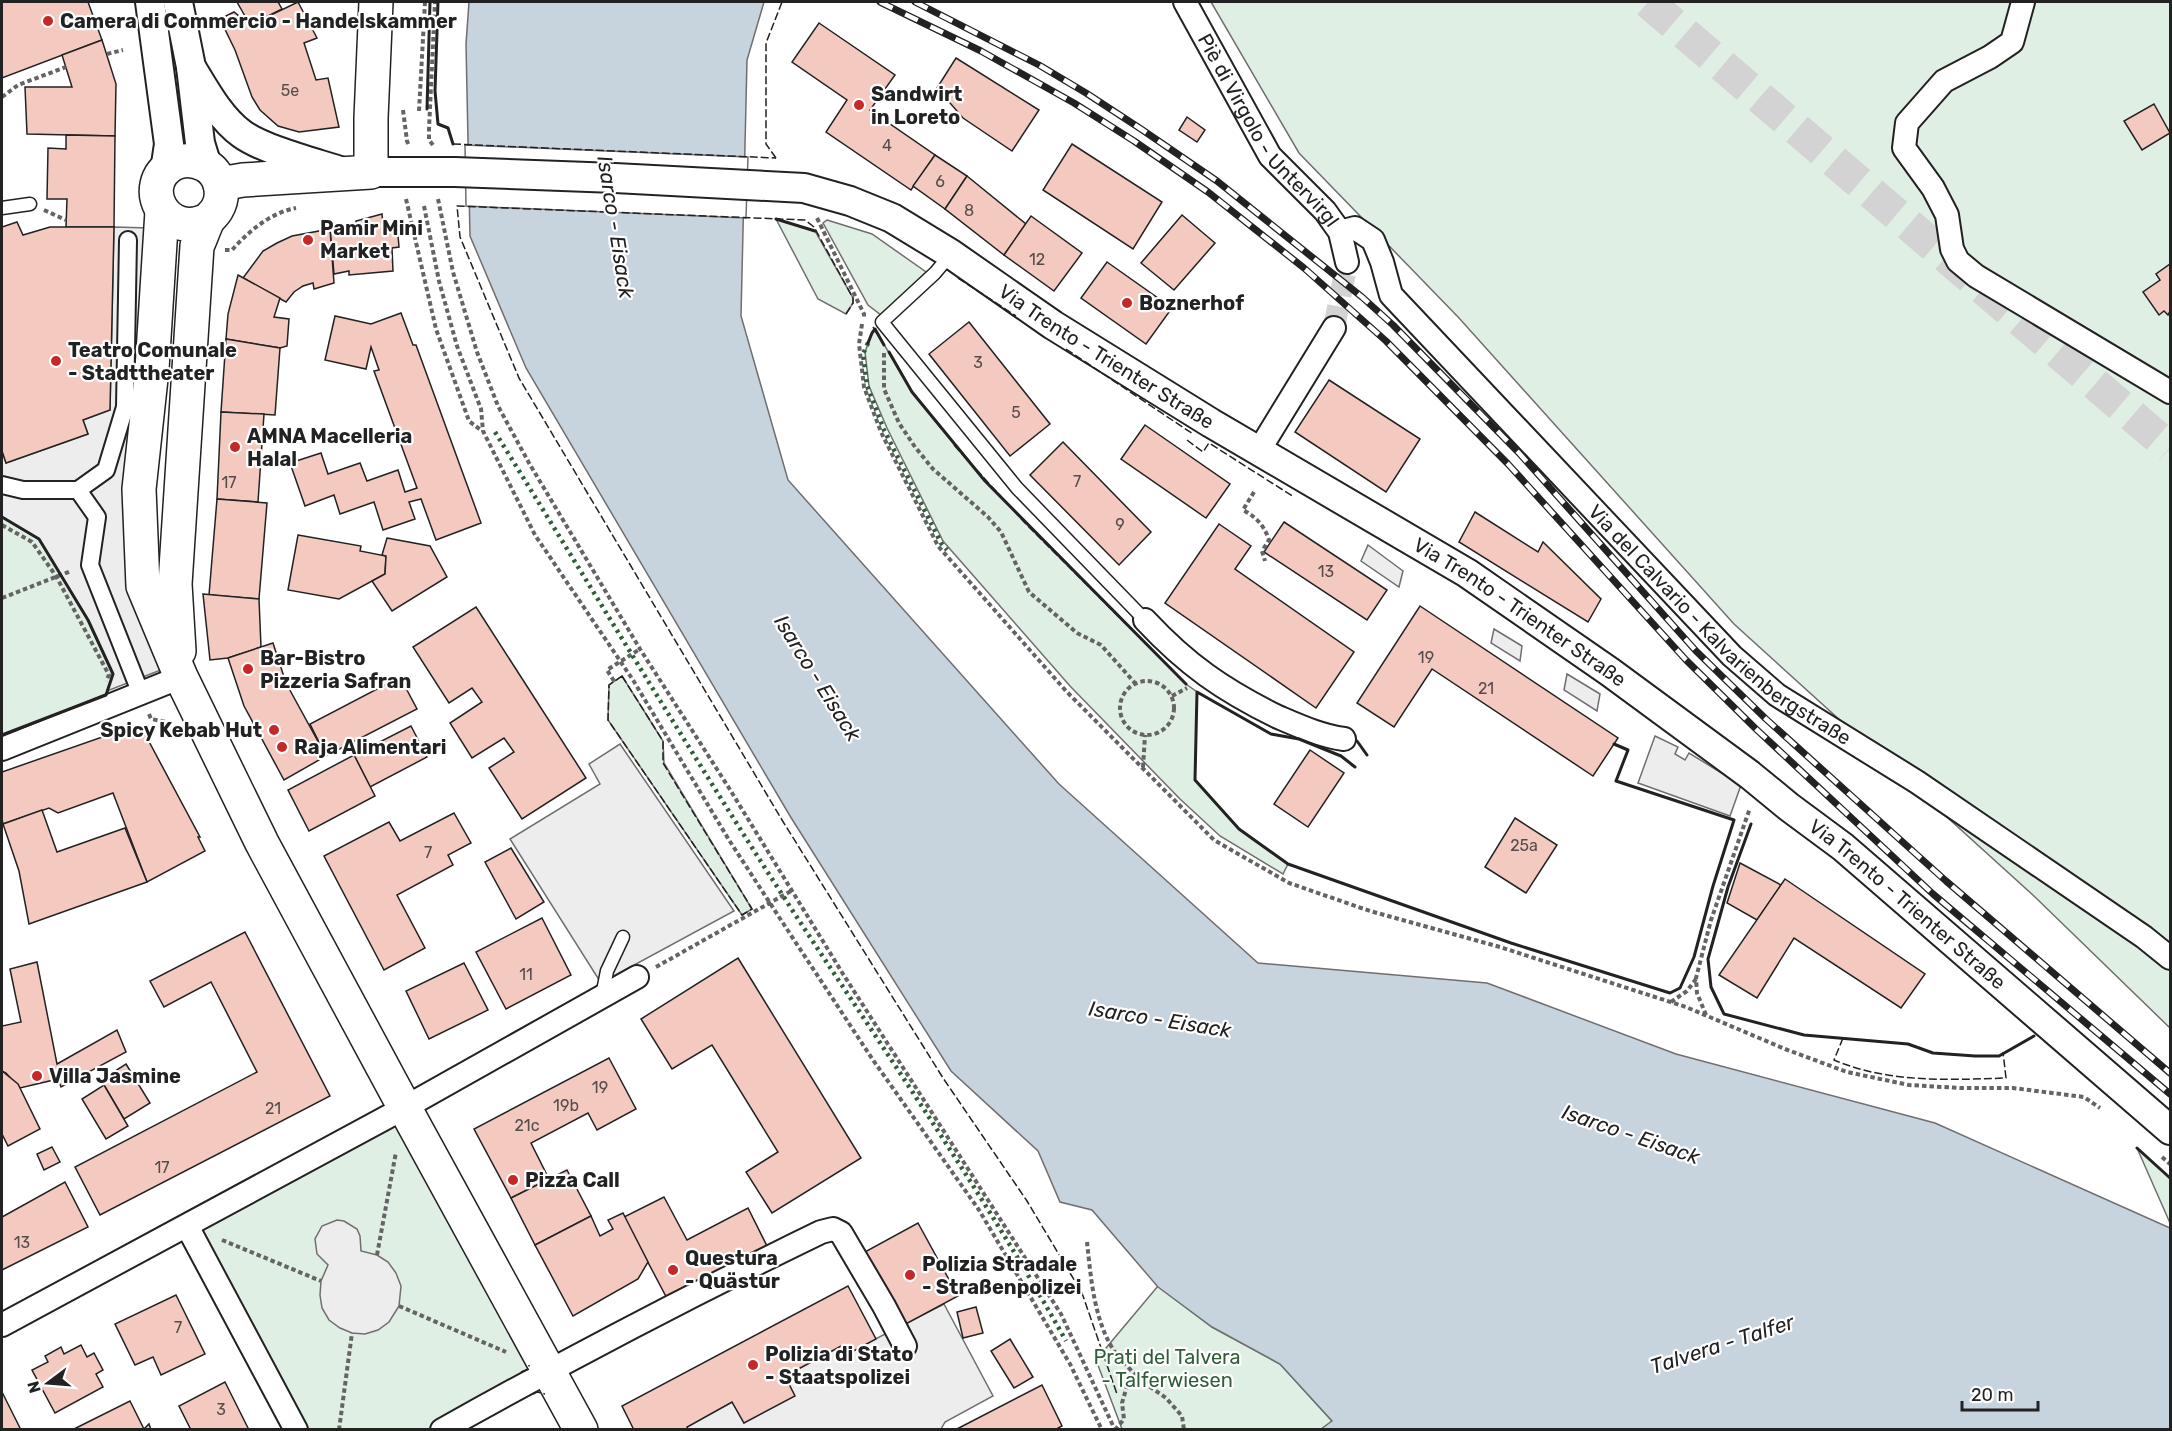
<svg xmlns="http://www.w3.org/2000/svg" width="2172" height="1431" font-family="Rubik,sans-serif">
	<style>
		.green { fill: #e0efe3; stroke: #6f6f6f; stroke-width: 1.5 }
		.parking { fill: #ededed; stroke: #6f6f6f; stroke-width: 1.5 }
		.water { fill: #c7d3dd; stroke: #6f6f6f; stroke-width: 1.5 }
		.pier { fill: #fff; stroke: #6f6f6f; stroke-width: 1.5 }
		.building { fill: #f3c9c0; stroke: #222; stroke-width: 1.5 }
		.lines { fill: none; stroke-linecap: round; stroke-linejoin: round }
		.minor-tunnel { stroke: #d3d3d3; stroke-width: 22; stroke-dasharray: 22 11; stroke-linecap: butt }
		.primary-tunnel { stroke: #d3d3d3; stroke-width: 33; stroke-dasharray: 33 16; stroke-linecap: butt }
		.service-casing { stroke: #222; stroke-width: 15 }
		.pedestrian-casing { stroke: #222; stroke-width: 20 }
		.minor-casing { stroke: #222; stroke-width: 26 }
		.tertiary-casing { stroke: #222; stroke-width: 32 }
		.secondary-casing { stroke: #222; stroke-width: 36 }
		.path { stroke: #646464; stroke-width: 4; stroke-dasharray: 4.5 3; stroke-linecap: butt }
		.service { stroke: #fff; stroke-width: 12 }
		.pedestrian { stroke: #fff; stroke-width: 16 }
		.minor { stroke: #fff; stroke-width: 22 }
		.tertiary { stroke: #fff; stroke-width: 28 }
		.secondary { stroke: #fff; stroke-width: 33 }
		.rail-casing { stroke: #222; stroke-width: 7 }
		.rail { stroke: #fff; stroke-width: 4.5; stroke-dasharray: 14; stroke-linecap: butt }
		.hedge { stroke: #2f5e38; stroke-width: 4.5; stroke-dasharray: 3 4.5; stroke-linecap: butt }
		.fence { stroke: #222; stroke-width: 1.5; stroke-dasharray: 8 3; stroke-linecap: butt }
		.wall { stroke: #222; stroke-width: 3 }
		.poi-dot { fill: #c62828; stroke: #fff; stroke-width: 2 }
		.labels { text-anchor: middle; dominant-baseline: central; stroke-width: 4.5; stroke-linejoin: round; paint-order: stroke }
		.number-label { font-size: 16px; fill: #564c4a }
		.poi-label { font-size: 20px; font-weight: bold; fill: #222; stroke: #fff; text-anchor: start }
		.street-label { font-size: 20px; fill: #222; stroke: #fff }
		.park-label { font-size: 20px; fill: #2f5e38; stroke: #fff }
		.water-label { font-size: 21px; font-style: italic; fill: #222; stroke: #fff }
	</style>
	<rect width="100%" height="100%" fill="#fff"/>
	<g class="green">
		<polygon points="1211,2 2170,2 2170,1028 2035,897 1734,624 1459,318 1299,153"/>
		<polygon points="776,219 815,231 853,298 853,303 846,314 818,299"/>
		<polygon points="827,220 872,234 929,274 881,315 868,305 823,223"/>
		<polygon points="875,329 912,392 985,481 1186,684 1197,692 1195,780 1239,829 1288,864 1283,874 1220,836 1180,799 1070,686 943,541 887,428 869,386 865,352 872,333"/>
		<polygon points="2,517 39,539 88,620 113,674 106,695 2,735"/>
		<polygon points="622,676 663,741 664,763 752,909 742,915 608,720 609,685"/>
		<polygon points="404,1108 548,1371 442,1429 296,1429 187,1226"/>
		<polygon points="2137,1148 2170,1178 2170,1223"/>
		<polygon points="1158,1286 1212,1327 1280,1364 1332,1421 1321,1430 1122,1429 1096,1360"/>
	</g>
	<g class="parking">
		<polygon points="114,227 149,228 141,379 166,668 107,691 113,674 88,620 39,539 2,517 2,451 6,463 88,434 83,420 110,410"/>
		<polygon points="1368,545 1403,571 1399,587 1361,561"/>
		<polygon points="1494,629 1522,646 1520,661 1491,643"/>
		<polygon points="1567,674 1600,694 1597,711 1564,690"/>
		<polygon points="1655,736 1678,747 1675,754 1685,760 1689,753 1741,785 1730,816 1638,783"/>
		<polygon points="620,744 734,911 601,983 510,839 600,784 589,764"/>
		<polygon points="337,1220 344,1221 357,1229 360,1236 361,1251 377,1255 388,1262 396,1273 401,1286 399,1306 389,1322 378,1330 365,1334 352,1333 340,1328 329,1320 322,1308 320,1295 321,1281 328,1265 317,1254 315,1239 322,1226"/>
		<polygon points="944,1304 993,1396 945,1422 941,1429 688,1430 687,1427 732,1402 744,1423 785,1376 843,1345 848,1353"/>
	</g>
	<polygon class="water" points="469,2 764,2 747,60 741,316 788,480 1059,784 1258,963 1487,983 1676,1054 1935,1123 2170,1228 2170,1429 1321,1429 1332,1421 1280,1364 1212,1327 1158,1287 1092,1210 1060,1202 1038,1151 951,1071 790,816 526,368 470,236 466,44"/>
	<polygon class="pier" points="465,145 748,157 746,218 466,206"/>
	<g class="building">
		<polygon points="2,2 88,2 102,40 2,78"/>
		<polygon points="237,2 278,2 282,9 250,25"/>
		<polygon points="298,2 317,38 304,43 316,80 328,78 339,127 299,132 278,126 260,110 252,97 235,50 220,19 234,12 250,25"/>
		<polygon points="819,23 895,75 870,110 935,155 911,190 826,132 847,100 792,62"/>
		<polygon points="102,40 116,84 115,136 27,134 25,87 72,87 62,55"/>
		<polygon points="956,58 1039,110 1012,151 963,118 937,88"/>
		<polygon points="2154,104 2170,133 2142,150 2124,121"/>
		<polygon points="1187,117 1205,130 1197,142 1179,130"/>
		<polygon points="66,135 115,136 114,227 66,227 67,199 47,199 48,148 66,149"/>
		<polygon points="1072,144 1162,202 1133,249 1043,190"/>
		<polygon points="935,155 967,176 945,209 913,186"/>
		<polygon points="967,176 1026,224 1004,255 945,209"/>
		<polygon points="382,214 383,225 397,224 399,247 392,248 393,271 349,275 349,271 334,274 330,229 357,227 356,221"/>
		<polygon points="1182,215 1215,243 1174,290 1141,263"/>
		<polygon points="1031,216 1082,253 1054,291 1004,255"/>
		<polygon points="17,222 23,235 50,227 114,227 110,410 83,420 88,434 6,463 2,451 2,227"/>
		<polygon points="330,229 334,283 314,289 313,283 303,286 294,292 286,302 243,278 263,251 277,243 292,236"/>
		<polygon points="1107,262 1172,308 1146,344 1081,298"/>
		<polygon points="2170,264 2170,311 2168,315 2164,311 2159,315 2143,292 2160,280 2156,274"/>
		<polygon points="238,275 280,298 274,317 289,319 287,346 280,348 226,339 228,314"/>
		<polygon points="401,313 413,345 416,345 481,523 436,540 421,499 409,502 415,519 383,530 374,502 340,514 334,495 305,506 290,463 321,453 328,474 360,463 367,481 398,470 405,492 417,488 374,371 379,370 371,347 366,369 325,360 335,316 371,324"/>
		<polygon points="969,322 1050,424 1010,456 929,354"/>
		<polygon points="226,339 280,348 275,415 221,412"/>
		<polygon points="1329,380 1420,439 1386,492 1295,432"/>
		<polygon points="221,412 264,414 258,502 217,499"/>
		<polygon points="1145,425 1230,484 1206,518 1121,459"/>
		<polygon points="1063,442 1151,532 1119,565 1030,475"/>
		<polygon points="217,499 267,503 259,599 209,595"/>
		<polygon points="1475,512 1538,552 1543,542 1601,599 1588,622 1459,542"/>
		<polygon points="1284,522 1387,590 1367,620 1264,552"/>
		<polygon points="1219,524 1251,546 1235,569 1354,652 1316,708 1165,603"/>
		<polygon points="298,535 361,546 360,551 386,556 385,574 339,599 288,590"/>
		<polygon points="387,538 430,546 447,577 392,611 372,581 385,574 386,556 382,555"/>
		<polygon points="203,594 259,599 261,647 228,658 210,660"/>
		<polygon points="1420,606 1618,738 1593,776 1432,669 1394,727 1357,703"/>
		<polygon points="476,607 586,778 522,819 489,768 514,752 504,738 472,758 450,723 482,702 472,688 449,703 413,647"/>
		<polygon points="273,643 286,683 326,756 284,780 244,706 228,658"/>
		<polygon points="400,677 417,709 326,756 310,724"/>
		<polygon points="411,726 427,757 370,787 354,755"/>
		<polygon points="128,728 138,730 146,736 200,837 198,837 205,851 147,882 113,793 58,813 49,808 3,824 2,819 2,772"/>
		<polygon points="1310,750 1344,773 1308,827 1274,804"/>
		<polygon points="354,755 375,796 309,831 288,790"/>
		<polygon points="42,810 57,852 125,828 147,882 29,924 19,871 3,824"/>
		<polygon points="454,813 471,843 448,855 453,865 397,895 425,948 384,970 324,856 389,822 400,841"/>
		<polygon points="1515,818 1557,845 1526,893 1485,867"/>
		<polygon points="511,848 544,902 516,919 485,862"/>
		<polygon points="1740,863 1781,885 1757,920 1727,903"/>
		<polygon points="1785,879 1925,974 1901,1008 1794,938 1757,998 1719,975"/>
		<polygon points="542,918 571,975 506,1009 476,952"/>
		<polygon points="245,932 330,1096 100,1215 75,1167 257,1072 211,982 164,1007 150,981"/>
		<polygon points="738,958 861,1158 772,1213 746,1172 778,1152 712,1045 672,1069 641,1019"/>
		<polygon points="37,962 57,1064 117,1030 126,1052 61,1087 58,1079 20,1088 6,1073 2,1071 2,1026 21,1022 10,969"/>
		<polygon points="464,963 488,1010 429,1039 406,991"/>
		<polygon points="609,1058 636,1109 597,1130 588,1113 531,1143 549,1179 511,1198 474,1129"/>
		<polygon points="126,1064 150,1103 124,1119 101,1080"/>
		<polygon points="2,1071 18,1084 40,1129 8,1146 2,1134"/>
		<polygon points="104,1085 128,1126 106,1139 82,1099"/>
		<polygon points="52,1147 60,1162 44,1170 37,1154"/>
		<polygon points="567,1170 591,1216 535,1245 511,1198"/>
		<polygon points="65,1182 88,1227 2,1270 2,1217"/>
		<polygon points="664,1197 687,1240 748,1208 770,1252 670,1304 624,1217"/>
		<polygon points="623,1213 648,1262 638,1279 573,1316 535,1245 591,1216 600,1236 613,1229 608,1220"/>
		<polygon points="918,1223 958,1296 902,1326 863,1253"/>
		<polygon points="848,1286 876,1339 848,1354 843,1345 785,1376 795,1396 744,1423 732,1402 687,1427 688,1430 634,1430 622,1406"/>
		<polygon points="176,1295 205,1354 161,1375 153,1357 135,1365 115,1324"/>
		<polygon points="976,1307 983,1333 963,1338 957,1312"/>
		<polygon points="1010,1339 1033,1377 1014,1388 991,1351"/>
		<polygon points="81,1345 87,1357 94,1353 103,1370 96,1374 103,1387 55,1413 32,1370 48,1362 45,1356 61,1347 64,1354"/>
		<polygon points="225,1382 249,1430 191,1430 179,1406"/>
		<polygon points="1042,1385 1062,1426 1058,1428 1059,1430 955,1430"/>
		<polygon points="2,1392 21,1430 2,1430"/>
		<polygon points="130,1401 144,1429 149,1424 151,1430 72,1430"/>
	</g>
	<g class="lines">
		<polyline class="minor-tunnel" points="1334,328 1347,262"/>
		<polyline class="primary-tunnel" points="1648,2 2170,448"/>
		<defs>
			<g id="service">
				<polyline points="2,208 30,204"/>
				<polyline points="951,254 935,273 882,322 1017,488 1145,620"/>
				<polyline points="602,996 607,971 623,937"/>
			</g>
			<g id="pedestrian">
				<polyline points="2,485 23,490 78,490"/>
				<polyline points="78,490 106,470 125,407 128,240"/>
				<polyline points="78,490 97,517 90,565 141,694"/>
			</g>
			<g id="minor">
				<path id="s1" d="M1185,2l85,154 55,55 15,21 7,30"/>
				<polyline points="2023,2 2012,42 1990,57 1944,81 1907,123 1904,148 1933,188 1947,215 1952,249 1958,261 1976,276 2170,392"/>
				<path id="s2" d="M1340,232l15,-4 18,12 9,22 9,33 341,361 45,39 140,87 227,155 26,21"/>
				<polyline points="1258,452 1334,328"/>
				<path d="M1145,620c42,45 78,70 133,97 21,9 43,19 66,22"/>
				<polyline points="2,749 181,677"/>
				<polyline points="187,1226 296,1430"/>
				<polyline points="2,1325 404,1108 637,977"/>
				<path d="M442,1430c125,-70 251,-136 379,-198l12,-3 8,4 43,73 21,40"/>
			</g>
			<g id="tertiary">
				<polyline points="150,2 169,144 165,171"/>
				<polyline points="178,2 191,67 200,143 207,166"/>
				<path d="M191,67c14,23 29,51 51,67 22,16 74,29 101,38"/>
				<path id="s3" d="M371,172h84l160,6 189,10 46,13 42,17 59,36 102,71 158,98 256,150 143,99 140,103 39,32 54,40 327,283"/>
			</g>
			<g id="secondary">
				<polyline points="220,184 243,180 371,172 371,118 376,2"/>
				<polyline points="162,211 152,369 139,489 143,586 181,677 262,843 414,1125 581,1430"/>
				<path d="M179,651l-4,-67 22,-338c4,-8 7,-18 11,-26 3,-4 7,-7 9,-11 9,-15 3,-36 -12,-44 -10,-5 -22,-6 -32,-1 -37,21 -7,78 36,55"/>
			</g>
		</defs>
		<use href="#service" class="service-casing"/>
		<use href="#pedestrian" class="pedestrian-casing"/>
		<use href="#minor" class="minor-casing"/>
		<use href="#tertiary" class="tertiary-casing"/>
		<use href="#secondary" class="secondary-casing"/>
		<g class="path">
			<polyline points="107,54 123,50"/>
			<polyline points="2,97 18,85 66,67"/>
			<polyline points="403,110 407,141 409,146"/>
			<polyline points="419,111 425,2"/>
			<polyline points="433,145 429,140 429,129 435,2"/>
			<polyline points="406,199 436,329 469,421 482,431"/>
			<polyline points="438,199 453,272 477,352 498,406 529,463 640,649 729,788 843,974 1061,1314 1115,1430"/>
			<polyline points="424,206 439,281 457,346 481,409 483,431 535,535 633,680 729,840 779,917 873,1060 979,1210 1070,1364 1102,1430"/>
			<polyline points="44,210 66,220"/>
			<polyline points="817,218 864,314 864,317"/>
			<path d="M225,250h7c17,-19 38,-37 64,-42"/>
			<polyline points="862,324 859,344 864,387 881,432 938,546 1066,691 1214,840 1289,883 1370,911 1500,947 1686,1007 1785,1049 1847,1072 1909,1085 1960,1088 2013,1088 2084,1097 2100,1108"/>
			<polyline points="884,353 884,389 899,423 915,447 933,469 988,517 1001,532 1029,592 1077,633 1101,645 1135,683"/>
			<path d="M1254,492l-11,18c13,7 21,15 26,30l-7,11 3,10"/>
			<polyline points="2,525 32,542 56,576 109,675 106,681"/>
			<polyline points="2,598 71,571"/>
			<circle cx="1147" cy="708" r="27"/>
			<polyline points="614,681 607,670 640,649"/>
			<polyline points="1172,696 1187,688"/>
			<polyline points="149,714 151,719 167,722 173,733"/>
			<polyline points="1143,767 1145,735"/>
			<polyline points="656,967 791,891"/>
			<polyline points="1671,1002 1687,991 1696,979"/>
			<polyline points="1706,1015 1697,993 1696,978 1711,920 1750,808"/>
			<polyline points="2162,1157 2170,1164"/>
			<polyline points="222,1240 321,1281"/>
			<path d="M1087,1242c4,36 7,82 30,113 7,8 15,16 22,24"/>
			<polyline points="377,1255 396,1152"/>
			<polyline points="399,1306 506,1352"/>
			<polyline points="339,1430 352,1333"/>
			<polyline points="1115,1430 1124,1419 1122,1403 1127,1386 1139,1379 1166,1398 1182,1416 1184,1430"/>
		</g>
		<use href="#service" class="service"/>
		<use href="#pedestrian" class="pedestrian"/>
		<use href="#minor" class="minor"/>
		<use href="#tertiary" class="tertiary"/>
		<use href="#secondary" class="secondary"/>
		<defs>
			<g id="rail">
				<polyline points="880,2 981,51 1074,103 1134,141 1208,192 1304,268 1386,341 1508,464 1686,660 1756,729 1933,894 2170,1094"/>
				<polyline points="915,2 1039,65 1086,93 1141,129 1217,181 1362,297 1393,325 1519,453 1696,651 1766,719 1946,881 2170,1073"/>
			</g>
		</defs>
		<use href="#rail" class="rail-casing"/>
		<use href="#rail" class="rail"/>
		<g class="hedge">
			<polyline points="868,343 863,354 867,386 884,430 941,543 947,550"/>
			<path d="M495,432c90,145 178,292 270,436 101,157 210,310 301,473"/>
		</g>
		<g class="fence">
			<polyline points="453,144 776,158"/>
			<polyline points="776,158 766,144 766,43 782,2"/>
			<polyline points="958,278 1016,316"/>
			<polyline points="846,314 853,303 853,298 814,227 805,220 457,206 460,237 519,378 782,820 943,1078 1027,1201 1082,1293 1117,1394"/>
			<polyline points="873,327 884,345"/>
			<polyline points="1066,349 1193,434"/>
			<polyline points="889,352 912,392 941,428"/>
			<polyline points="1187,440 1203,452 1209,443 1294,497"/>
			<polyline points="954,445 1025,523 1186,684"/>
			<polygon points="622,676 663,741 663,763 752,909 742,915 608,720 609,685"/>
			<path d="M1843,1038l-9,22c54,23 114,20 172,18l-3,-26"/>
			<polyline points="521,1372 529,1369 529,1365"/>
			<polyline points="533,1394 537,1392 545,1394"/>
		</g>
		<g class="wall">
			<polyline points="438,2 435,91 438,124 448,128 453,144"/>
			<polyline points="427,109 430,2"/>
			<polyline points="776,219 815,231"/>
			<polyline points="868,343 872,333 875,329 884,345"/>
			<polyline points="889,352 912,392 985,481 1186,684"/>
			<polyline points="2,517 39,539 88,620 113,674 106,695 2,735"/>
			<polyline points="1357,741 1367,755"/>
			<polyline points="1355,767 1341,756 1299,739 1271,734 1197,692 1195,780 1239,829 1288,864 1511,943 1670,993 1680,988 1694,957 1713,886 1734,820 1616,781 1628,750 1614,744"/>
			<polyline points="1751,824 1728,887 1708,959 1711,987 1724,1014 1804,1035 1908,1044 1933,1053 1975,1056 1999,1056 2034,1036"/>
			<polyline points="2137,1148 2170,1178"/>
		</g>
	</g>
	<g class="poi-dot">
		<circle cx="48" cy="21" r="6"/>
		<circle cx="859" cy="105" r="6"/>
		<circle cx="308" cy="240" r="6"/>
		<circle cx="1127" cy="303" r="6"/>
		<circle cx="56" cy="361" r="6"/>
		<circle cx="235" cy="447" r="6"/>
		<circle cx="248" cy="669" r="6"/>
		<circle cx="274" cy="730" r="6"/>
		<circle cx="282" cy="747" r="6"/>
		<circle cx="37" cy="1076" r="6"/>
		<circle cx="513" cy="1180" r="6"/>
		<circle cx="673" cy="1270" r="6"/>
		<circle cx="910" cy="1275" r="6"/>
		<circle cx="753" cy="1365" r="6"/>
	</g>
	<g class="labels">
		<g class="number-label">
			<text x="290" y="90">5e</text>
			<text x="887" y="145">4</text>
			<text x="940" y="181">6</text>
			<text x="969" y="210">8</text>
			<text x="1037" y="259">12</text>
			<text x="978" y="362">3</text>
			<text x="1016" y="412">5</text>
			<text x="1077" y="481">7</text>
			<text x="229" y="482">17</text>
			<text x="1120" y="524">9</text>
			<text x="1326" y="571">13</text>
			<text x="1426" y="657">19</text>
			<text x="1486" y="688">21</text>
			<text x="1524" y="845">25a</text>
			<text x="428" y="852">7</text>
			<text x="526" y="974">11</text>
			<text x="600" y="1087">19</text>
			<text x="566" y="1105">19b</text>
			<text x="273" y="1108">21</text>
			<text x="527" y="1125">21c</text>
			<text x="162" y="1167">17</text>
			<text x="22" y="1242">13</text>
			<text x="178" y="1327">7</text>
			<text x="221" y="1409">3</text>
		</g>
		<g class="poi-label">
			<text x="60" y="21">Camera di Commercio - Handelskammer</text>
			<text x="871" y="94">Sandwirt<tspan x="871" dy="23">in Loreto</tspan></text>
			<text x="320" y="228">Pamir Mini<tspan x="320" dy="23">Market</tspan></text>
			<text x="1139" y="303">Boznerhof</text>
			<text x="68" y="350">Teatro Comunale<tspan x="68" dy="23">- Stadttheater</tspan></text>
			<text x="247" y="436">AMNA Macelleria<tspan x="247" dy="23">Halal</tspan></text>
			<text x="260" y="658">Bar-Bistro<tspan x="260" dy="23">Pizzeria Safran</tspan></text>
			<text x="262" y="730" text-anchor="end">Spicy Kebab Hut</text>
			<text x="294" y="747">Raja Alimentari</text>
			<text x="49" y="1076">Villa Jasmine</text>
			<text x="525" y="1180">Pizza Call</text>
			<text x="685" y="1258">Questura<tspan x="685" dy="23">- Quästur</tspan></text>
			<text x="922" y="1264">Polizia Stradale<tspan x="922" dy="23">- Straßenpolizei</tspan></text>
			<text x="765" y="1354">Polizia di Stato<tspan x="765" dy="23">- Staatspolizei</tspan></text>
		</g>
		<g class="street-label">
			<text stroke="none"><textPath href="#s1" startOffset="154">Piè di Virgolo - Untervirgl</textPath></text>
			<text stroke="none"><textPath href="#s3" startOffset="782">Via Trento - Trienter Straße</textPath></text>
			<text stroke="none"><textPath href="#s3" startOffset="1268">Via Trento - Trienter Straße</textPath></text>
			<text stroke="none"><textPath href="#s2" startOffset="562">Via del Calvario - Kalvarienbergstraße</textPath></text>
			<text stroke="none"><textPath href="#s3" startOffset="1754">Via Trento - Trienter Straße</textPath></text>
		</g>
		<g class="park-label">
			<text x="1167" y="1357">Prati del Talvera<tspan x="1167" dy="23">- Talferwiesen</tspan></text>
		</g>
		<g class="water-label">
			<text transform="translate(616 227) rotate(81)">Isarco - Eisack</text>
			<text transform="translate(818 678) rotate(58)">Isarco - Eisack</text>
			<text transform="translate(1160 1019) rotate(9)">Isarco - Eisack</text>
			<text transform="translate(1631 1134) rotate(19)">Isarco - Eisack</text>
			<text transform="translate(1722 1344) rotate(-18)">Talvera - Talfer</text>
		</g>
	</g>
	<rect width="2172" height="1431" fill="none" stroke="#222222" stroke-width="6"/>
	<g transform="translate(48 1383) rotate(254)" stroke="#ffffff" stroke-width="4.5" paint-order="stroke">
	<path d="M0-4.5L10 22L0 15L-10 22Z" fill="#222222"/>
	<text y="-9" font-size="16" font-weight="bold" text-anchor="middle" fill="#222222">N</text>
	</g>
	<path d="M1962 1401v9h76v-9" fill="none" stroke="#222222" stroke-width="3"/>
	<text x="1971" y="1401" font-size="18" fill="#222222" stroke="#ffffff" stroke-width="4.5" paint-order="stroke">20 m</text>
</svg>
